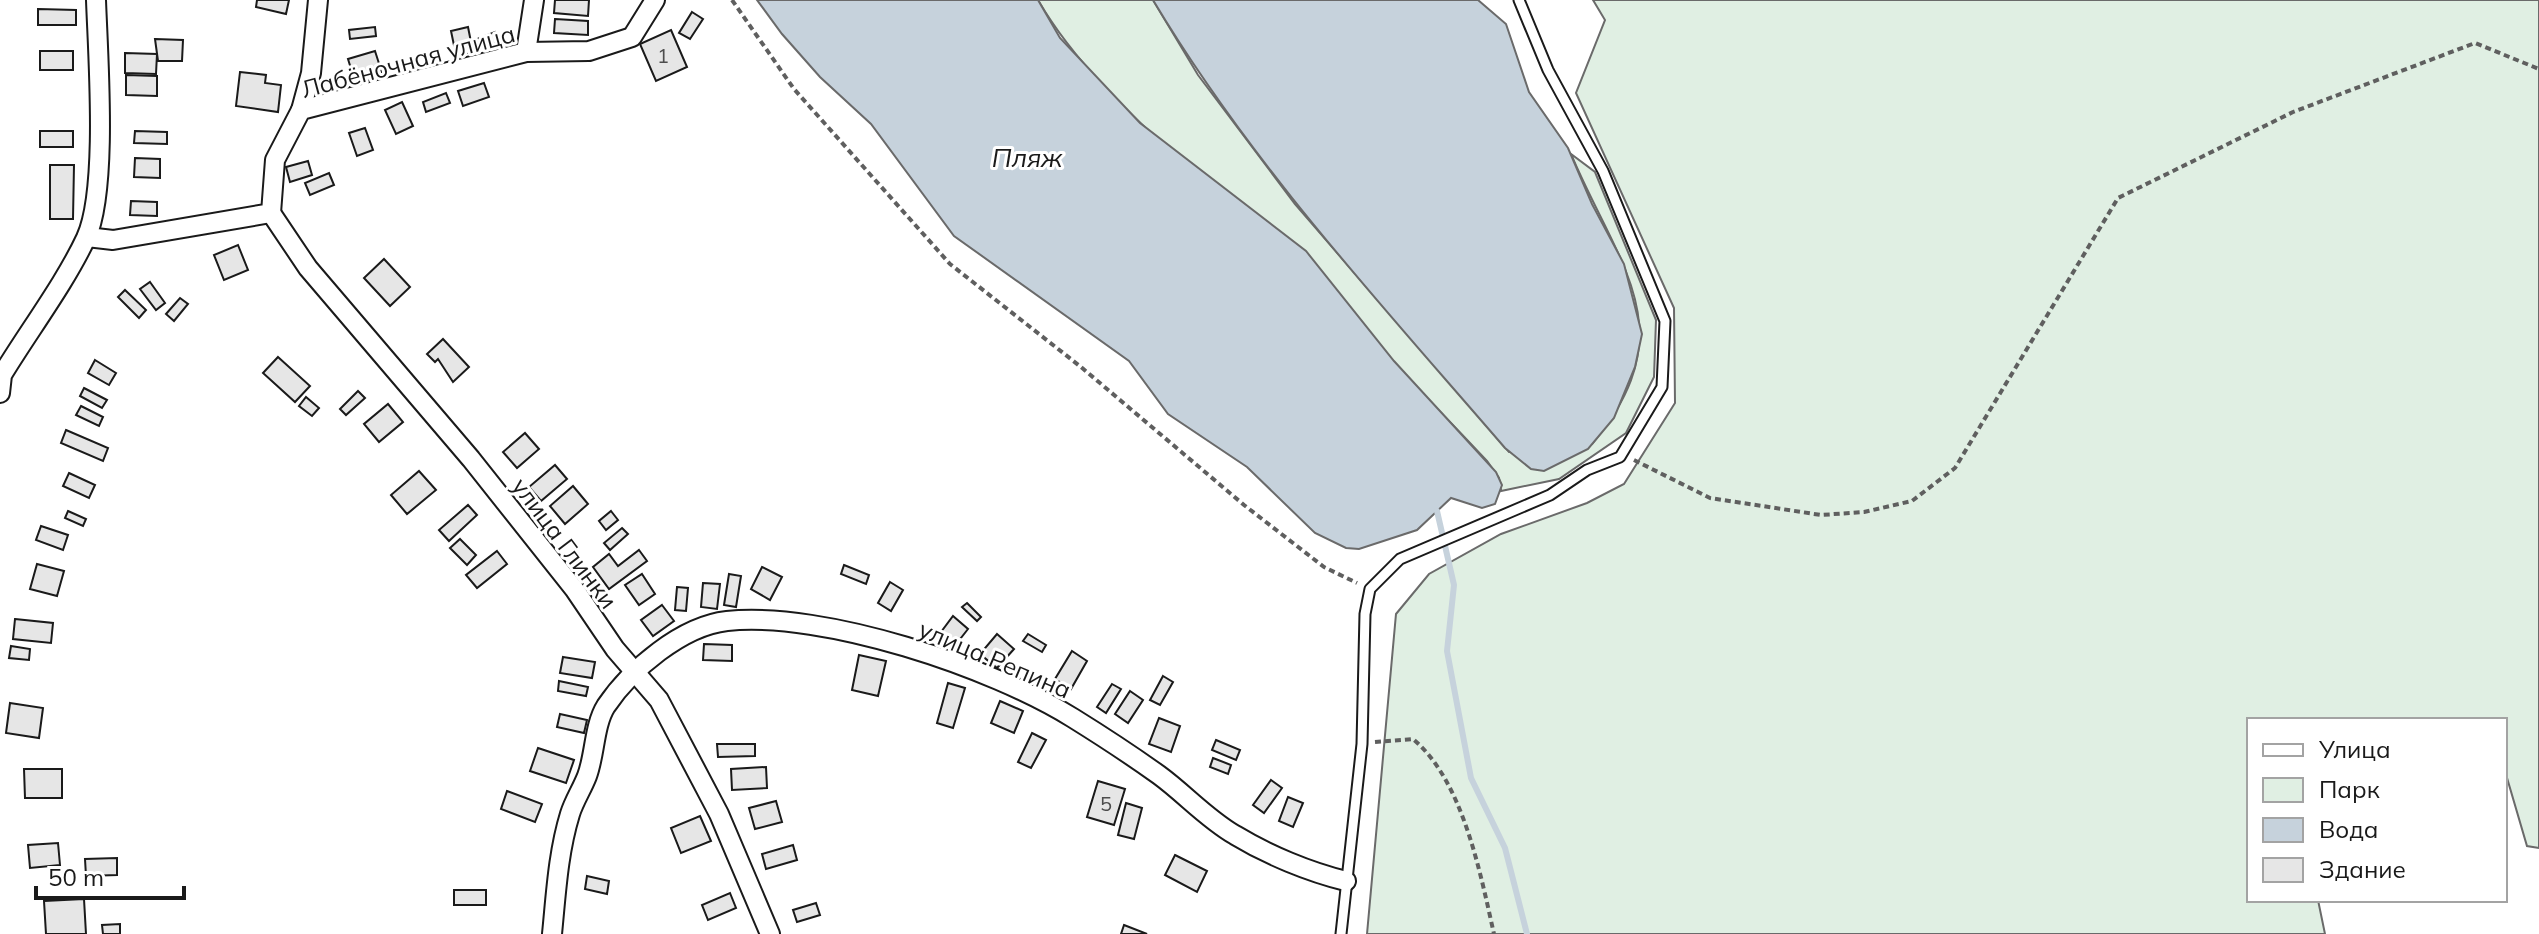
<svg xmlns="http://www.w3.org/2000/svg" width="2539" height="934" font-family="Mulish,sans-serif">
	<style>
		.green { fill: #e0efe3; stroke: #6a6a6a; stroke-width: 2 }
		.water { fill: #c6d2dc; stroke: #6a6a6a; stroke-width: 2 }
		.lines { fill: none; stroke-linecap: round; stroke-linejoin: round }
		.stream { stroke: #c6d2dc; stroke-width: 6 }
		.building { fill: #e6e6e6; stroke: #1a1a1a; stroke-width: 2 }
		.lane-casing { stroke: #1a1a1a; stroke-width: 13 }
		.street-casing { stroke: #1a1a1a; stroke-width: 22 }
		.path { stroke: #5f5f5f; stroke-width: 4; stroke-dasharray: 6 4; stroke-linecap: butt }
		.lane { stroke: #fff; stroke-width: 9 }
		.street { stroke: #fff; stroke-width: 18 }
		.labels { text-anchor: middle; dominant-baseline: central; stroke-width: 6; stroke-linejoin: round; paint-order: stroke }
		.number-label { font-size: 20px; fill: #4d4d4d }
		.street-label { font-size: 24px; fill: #1a1a1a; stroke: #fff }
		.water-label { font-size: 26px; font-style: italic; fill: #1a1a1a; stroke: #fff }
	</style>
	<rect width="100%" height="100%" fill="#fff"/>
	<g class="green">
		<path d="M1038,0h115l45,75 97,129 214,248 83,-8c95,-114 26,-178 -21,-290l24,18 61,148 -2,57 -28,56 -67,46 -58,12 -2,-13 -12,-17c-85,-91 -173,-176 -264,-261 -65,-62 -139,-121 -185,-200z"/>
		<polygon points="1593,0 2539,0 2539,848 2527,846 2505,771 2505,720 2249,720 2249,900 2318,900 2325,934 1367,934 1396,614 1429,574 1501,534 1587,503 1624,484 1675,403 1674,308 1576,93 1605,20"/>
	</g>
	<g class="water">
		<polygon points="757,0 1038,0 1060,38 1140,123 1306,251 1394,361 1496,472 1502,485 1495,504 1482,508 1451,498 1417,530 1359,549 1346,548 1315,533 1247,467 1168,414 1129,361 954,236 871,124 820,77 782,34"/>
		<path d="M1153,0h325l28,24 23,68 39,56 24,56 32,60 18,70 -7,33 -21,51 -26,31 -44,22 -13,-2 -26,-21c-124,-144 -254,-284 -352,-448z"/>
	</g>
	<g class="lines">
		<polyline class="stream" points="1437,511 1454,585 1447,651 1471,778 1505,848 1527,934"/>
	</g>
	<g class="building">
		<polygon points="257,0 289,0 286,14 256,7"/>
		<polygon points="555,0 589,0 588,16 554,13"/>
		<polygon points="38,9 76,10 76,25 38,25"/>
		<polygon points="692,12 703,19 690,39 679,33"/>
		<polygon points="555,19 588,21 588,35 554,33"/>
		<polygon points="375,27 376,36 350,39 349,30"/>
		<polygon points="468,27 473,52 456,55 451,31"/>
		<polygon points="671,30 687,67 656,81 640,44"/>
		<polygon points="495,32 499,41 481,48 477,39"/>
		<polygon points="155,39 183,40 182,61 158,61"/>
		<rect x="40" y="51" width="33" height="19"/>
		<polygon points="375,51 383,76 356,85 348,59"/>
		<polygon points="125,53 157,54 156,74 125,73"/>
		<polygon points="240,72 266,75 265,83 281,85 278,112 236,106"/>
		<polygon points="126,75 157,76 157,96 126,95"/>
		<polygon points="484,83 489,97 463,106 458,91"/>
		<polygon points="446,93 450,103 426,112 423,102"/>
		<polygon points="402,102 413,126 396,134 385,110"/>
		<polygon points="365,128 373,150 357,156 349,133"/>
		<rect x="40" y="131" width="33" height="16"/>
		<polygon points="135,131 167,132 167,144 134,143"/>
		<polygon points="135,158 160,159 160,178 134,177"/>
		<polygon points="308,161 312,175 290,182 286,167"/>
		<polygon points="50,165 74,165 73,219 50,219"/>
		<polygon points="329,173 334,185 310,195 305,183"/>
		<polygon points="131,201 157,202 157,216 130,215"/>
		<polygon points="238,245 248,270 224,280 214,255"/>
		<polygon points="384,259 410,287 390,306 364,278"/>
		<polygon points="150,282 165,303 156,310 140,289"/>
		<polygon points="125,290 146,310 139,318 118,297"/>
		<polygon points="180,298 188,304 174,321 166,314"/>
		<polygon points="443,339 469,367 453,382 438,359 435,362 427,354"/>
		<polygon points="278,357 310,386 295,402 263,373"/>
		<polygon points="95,360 116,373 109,385 88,373"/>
		<polygon points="84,388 107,400 102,408 80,396"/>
		<polygon points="358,391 365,398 346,415 340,409"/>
		<polygon points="306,397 319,408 312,416 299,406"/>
		<polygon points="388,404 403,422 379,442 364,424"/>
		<polygon points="81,406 103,417 99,426 76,415"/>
		<polygon points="66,430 108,448 103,461 61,443"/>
		<polygon points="525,433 539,449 517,468 503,452"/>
		<polygon points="555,465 567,479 541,501 529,487"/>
		<polygon points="419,471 436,490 407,514 391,495"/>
		<polygon points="69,473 95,485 89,498 63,486"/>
		<polygon points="573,486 588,504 565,524 550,506"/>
		<polygon points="468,505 477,515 449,541 439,530"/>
		<polygon points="68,511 86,519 83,526 65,518"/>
		<polygon points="611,511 618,520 606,530 599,521"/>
		<polygon points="41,526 68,535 63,550 36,540"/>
		<polygon points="622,528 628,534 610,550 604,543"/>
		<polygon points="460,539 476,555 467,565 450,548"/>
		<polygon points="639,550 647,561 609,589 593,567 609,554 618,566"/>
		<polygon points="497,551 507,564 477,588 466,575"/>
		<polygon points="37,564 64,571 57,596 30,589"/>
		<polygon points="844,565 869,575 866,584 841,574"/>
		<polygon points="762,567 782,577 770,600 751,589"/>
		<polygon points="642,574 655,594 639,605 625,585"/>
		<polygon points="729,574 741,576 736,607 724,605"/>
		<polygon points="890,582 903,590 891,611 878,603"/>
		<polygon points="703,583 720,584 717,609 701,607"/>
		<polygon points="677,587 688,588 686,611 675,610"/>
		<polygon points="967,603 981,617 977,621 962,607"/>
		<polygon points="662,605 674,621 653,636 641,620"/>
		<polygon points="953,616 968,629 953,648 938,636"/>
		<polygon points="15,619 53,623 51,643 13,639"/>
		<polygon points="997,634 1014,649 997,668 980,654"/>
		<polygon points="1028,634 1046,645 1042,652 1023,641"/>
		<polygon points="704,644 732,645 732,661 703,660"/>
		<polygon points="11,646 30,649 29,660 9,658"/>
		<polygon points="1072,651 1087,661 1071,689 1055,679"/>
		<polygon points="859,655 886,661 878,696 852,690"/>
		<polygon points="563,657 595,662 592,678 560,673"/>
		<polygon points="1163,676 1173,682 1160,705 1150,700"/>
		<polygon points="559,681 588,687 586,696 558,691"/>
		<polygon points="948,683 965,688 953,728 937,723"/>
		<polygon points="1112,684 1121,689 1106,713 1097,707"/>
		<polygon points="1130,691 1143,700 1128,723 1115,714"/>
		<polygon points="1000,701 1023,711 1014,733 991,723"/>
		<polygon points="10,703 43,708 39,738 6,733"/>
		<polygon points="560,714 587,720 584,733 557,727"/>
		<polygon points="1159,718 1180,726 1171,752 1149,744"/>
		<polygon points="1032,733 1046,740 1031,768 1018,762"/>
		<polygon points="1216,740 1240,750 1236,760 1212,750"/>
		<polygon points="717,744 755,744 755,756 718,757"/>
		<polygon points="538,748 574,760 566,783 530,771"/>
		<polygon points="1213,758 1231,765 1228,774 1210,767"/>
		<polygon points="766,767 767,788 732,790 731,769"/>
		<polygon points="24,769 62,769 62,798 25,798"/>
		<polygon points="1271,780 1282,788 1264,813 1253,805"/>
		<polygon points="1098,781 1125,789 1114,825 1087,817"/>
		<polygon points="507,791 542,804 535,822 501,809"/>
		<polygon points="1288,797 1303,803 1293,827 1279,821"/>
		<polygon points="776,801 782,822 755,829 749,808"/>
		<polygon points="1126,803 1142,808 1134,839 1118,835"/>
		<polygon points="700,816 711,841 681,853 671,828"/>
		<polygon points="58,843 60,865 30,868 28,845"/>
		<polygon points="793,845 797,860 766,869 762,854"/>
		<polygon points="1175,855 1207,871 1197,892 1165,875"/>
		<polygon points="117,858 117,875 86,876 85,859"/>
		<polygon points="587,876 609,881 607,894 585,889"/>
		<rect x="454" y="890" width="32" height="15"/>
		<polygon points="730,893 736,908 708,920 702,905"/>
		<polygon points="84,899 86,934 46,934 44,901"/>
		<polygon points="816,903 820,915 797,922 793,910"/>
		<polygon points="120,924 120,934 103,934 102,925"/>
		<polygon points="1124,925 1147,934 1121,934"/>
	</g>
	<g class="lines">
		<defs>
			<polyline id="lane" points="1341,934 1362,744 1365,614 1370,589 1400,559 1550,495 1587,470 1620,457 1662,387 1665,321 1603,171 1548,70 1519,0"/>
			<g id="street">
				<polyline points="526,52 534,0"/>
				<polyline points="301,110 311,73 318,0"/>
				<polyline points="271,213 308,268 471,459 575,590 615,649 659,700 719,814 770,934"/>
				<polyline points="87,237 113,240 271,213 275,160 301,110 526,52 589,51 632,37 655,0"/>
				<path d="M0,393l2,-18c26,-43 63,-92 84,-137 22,-48 12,-181 10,-238"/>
				<path d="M552,934c4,-40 6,-81 18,-120 4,-13 12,-25 17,-38 8,-21 7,-51 19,-70 25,-37 76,-80 121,-85 97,-10 264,46 346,97 29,18 58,37 86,57 26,19 48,44 76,60 33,20 74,37 111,46"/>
			</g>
		</defs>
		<use href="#lane" class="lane-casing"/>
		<use href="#street" class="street-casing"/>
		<g class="path">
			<polyline points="732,0 794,89 950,264 1081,367 1244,505 1324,567 1357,583"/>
			<polyline points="1634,460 1710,498 1821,515 1864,512 1912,501 1955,468 2118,198 2293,112 2475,43 2539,69"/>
			<path d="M1375,742l38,-3c50,42 67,133 81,195"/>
		</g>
		<use href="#lane" class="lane"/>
		<use href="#street" class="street"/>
	</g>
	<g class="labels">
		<g class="number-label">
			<text x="663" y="55">1</text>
			<text x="1106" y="803">5</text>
		</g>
		<g class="street-label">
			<text transform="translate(408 61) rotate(-15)">Лабёночная улица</text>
			<text transform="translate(565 543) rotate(53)">улица Глинки</text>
			<text transform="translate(995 659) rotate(23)">улица Репина</text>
		</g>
		<g class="water-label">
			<text x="1027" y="157">Пляж</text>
		</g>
	</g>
	<rect x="2247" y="718" width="260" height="184" fill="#ffffff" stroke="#a3a3a3" stroke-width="2"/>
	<rect x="2263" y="744" width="40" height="12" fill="#ffffff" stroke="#a3a3a3" stroke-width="2"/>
	<text x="2319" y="758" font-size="24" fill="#1a1a1a">Улица</text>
	<rect x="2263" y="778" width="40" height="24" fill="#e0efe3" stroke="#a3a3a3" stroke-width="2"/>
	<text x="2319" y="798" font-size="24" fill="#1a1a1a">Парк</text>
	<rect x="2263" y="818" width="40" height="24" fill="#c6d2dc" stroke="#a3a3a3" stroke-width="2"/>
	<text x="2319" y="838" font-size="24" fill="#1a1a1a">Вода</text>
	<rect x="2263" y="858" width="40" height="24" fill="#e6e6e6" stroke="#a3a3a3" stroke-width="2"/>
	<text x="2319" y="878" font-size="24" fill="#1a1a1a">Здание</text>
	<path d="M36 886v12h148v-12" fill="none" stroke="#1a1a1a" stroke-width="4"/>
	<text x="48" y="886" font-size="24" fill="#1a1a1a" stroke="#ffffff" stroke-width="6" paint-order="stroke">50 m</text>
</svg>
